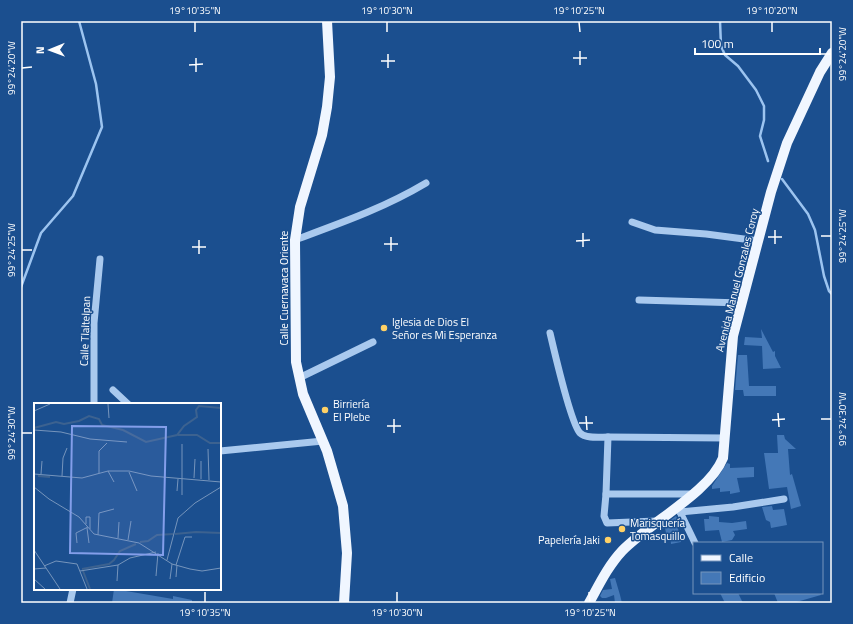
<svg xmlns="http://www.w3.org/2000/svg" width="853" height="624" font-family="'Titillium Web',sans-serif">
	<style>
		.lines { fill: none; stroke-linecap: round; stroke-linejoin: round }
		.stream { stroke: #9cc4f0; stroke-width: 2.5 }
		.building { fill: #4478b7 }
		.minor { stroke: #a9c9ee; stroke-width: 7 }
		.major { stroke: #f0f6ff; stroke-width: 10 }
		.ticks { fill: none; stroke: #fff; stroke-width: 1.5 }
		.poi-dot { fill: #ffd166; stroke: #1b4f8f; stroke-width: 1.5 }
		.labels { text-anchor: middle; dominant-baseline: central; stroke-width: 3; stroke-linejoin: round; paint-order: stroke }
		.street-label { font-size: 11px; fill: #fff; stroke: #1b4f8f }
		.poi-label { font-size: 11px; fill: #fff; stroke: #1b4f8f; text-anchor: start }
		.inset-river { fill: none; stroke: #3c6290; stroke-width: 2 }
		.inset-road { fill: none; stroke: #7695bc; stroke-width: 1 }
		.view { fill: #839eea; fill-opacity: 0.15; stroke: #839eea; stroke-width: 2 }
		.inset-edge { fill: none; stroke: #fff; stroke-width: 2 }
		.neatline { fill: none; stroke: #fff; stroke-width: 1.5 }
		.ticks-label { font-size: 10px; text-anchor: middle; fill: #fff }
	</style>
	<rect width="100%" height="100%" fill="#1b4f8f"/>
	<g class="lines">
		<g class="stream">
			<polyline points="720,21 721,46 725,55 738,66 756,90 764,106 764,120 760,136 768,161"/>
			<polyline points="782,179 808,214 815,230 824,276 829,291 832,294"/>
			<polyline points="21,287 41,233 73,196 102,127 96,84 79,21"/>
		</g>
	</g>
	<g class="building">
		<polygon points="761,329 773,352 775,351 775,356 781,368 763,369 762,346 744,345 745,337 762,338"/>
		<polygon points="738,355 747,355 749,386 776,386 776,396 744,396 743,390 735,390"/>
		<polygon points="777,435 784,435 785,439 796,449 788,449 790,475 792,474 801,506 791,509 787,487 769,489 764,453 778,453"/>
		<polygon points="727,463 730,464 730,468 754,467 754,477 737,478 740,492 730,494 730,491 720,492 720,488 712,489 712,486"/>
		<polygon points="772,506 773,510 784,509 787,525 771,528 770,522 766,520 762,507"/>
		<polygon points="676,516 679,522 677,524 681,542 671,544 670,533 666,533 665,528 657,530"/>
		<polygon points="709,516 719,517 719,522 732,523 746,521 747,529 733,531 735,535 732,540 722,542 719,530 705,531 704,519 709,519"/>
		<polygon points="615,578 620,595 622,603 615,603 614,595 606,598 602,598 600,596 603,590 612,589 610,579"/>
		<polygon points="114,589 126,589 126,591 173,599 173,596 192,600 192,603 112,603"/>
		<polygon points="720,593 738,593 743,603 725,603"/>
		<polygon points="774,593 820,593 821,595 793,603 778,603"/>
	</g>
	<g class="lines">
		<g class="minor">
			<polyline points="632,222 655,230 706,234 759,241"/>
			<path d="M295,240c46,-17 89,-32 131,-57"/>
			<polyline points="639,300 742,303"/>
			<path d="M550,333c4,17 21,91 30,100 6,6 20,4 28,4l117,1"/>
			<polyline points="299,378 373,342"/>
			<polyline points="113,390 128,404"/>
			<polyline points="94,404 94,323 100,259"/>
			<polyline points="220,451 323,441"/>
			<polyline points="606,494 608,437"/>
			<polyline points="679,510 695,543"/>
			<polyline points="680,512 733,507 784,499"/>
			<polyline points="657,521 607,523 604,516 606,494 693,494"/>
			<polyline points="70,603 73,589"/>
		</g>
		<g class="major">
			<polyline points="327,21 330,77 327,107 322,135 300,207 295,240 296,362 303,394 327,451 343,506 347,553 344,603"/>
			<path d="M589,603c10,-18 19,-37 33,-52 28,-29 87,-58 101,-93l10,-122 38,-144 16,-49 33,-71 12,-19"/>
		</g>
	</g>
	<path class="ticks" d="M195,22v10M387,22v10M579,22l1,10M772,22v10M580,51v14M388,54v14M821,54h10M196,58v14M573,58h14M381,61h14M189,65l14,-1M22,68l10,-1M775,230v14M583,233v14M821,236h10M391,237v14M768,237h14M199,240v14M576,241l14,-1M384,244h14M192,247h14M22,250h10M778,413l1,14M586,416l1,14M394,419v14M821,419h10M772,420l13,-1M579,423h14M387,426h14M22,433h10M205,592v10M397,592v10M589,592l1,10"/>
	<g class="poi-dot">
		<circle cx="384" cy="328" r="4"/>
		<circle cx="325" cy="410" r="4"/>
		<circle cx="622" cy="529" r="4"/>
		<circle cx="608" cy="540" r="4"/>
	</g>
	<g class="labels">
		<g class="street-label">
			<text transform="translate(737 280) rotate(-76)">Avenida Manuel Gonzales Coroy</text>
			<text transform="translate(284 288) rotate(-90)">Calle Cuernavaca Oriente</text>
			<text transform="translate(85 331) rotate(-88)">Calle Tlaltelpan</text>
		</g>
		<g class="poi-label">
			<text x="392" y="322">Iglesia de Dios El<tspan x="392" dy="13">Señor es Mi Esperanza</tspan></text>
			<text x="333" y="404">Birriería<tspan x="333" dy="13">El Plebe</tspan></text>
			<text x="630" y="523">Marisquería<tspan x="630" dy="13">Tomasquillo</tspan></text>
			<text x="600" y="540" text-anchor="end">Papelería Jaki</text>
		</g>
	</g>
	<g transform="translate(34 403)">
		<rect width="187" height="187" fill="#1b4f8f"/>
		<path class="inset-river" d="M0,25l22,-6 8,2 15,-3 10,-5 10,3 3,6 21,5 23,12 31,-7 7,-9 13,-9 -1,-7 3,-4 22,2M144,32h19l13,8h11M4,73l12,1M141,131l21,-2 25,1M106,139l8,-1 9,-6 16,-1M48,166l27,-5 5,-4 6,-9 16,-7M49,168l7,18"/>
		<path class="inset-road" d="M74,1l1,14M0,8l16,-7M0,27l27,2 29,7 37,3M148,41v51M174,46l1,31M167,58v18M74,68l6,11M95,69l8,19M65,70v-22l8,-8M0,71l48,4 26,-7h21l22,5 70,6M7,71l1,-13M28,73l1,-18 4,-10M160,75l1,-19M0,84l15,12 30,18 15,17 45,9 33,21 18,5 12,2 19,-3M143,88l1,-12M52,121v-7h4v12M53,125l2,15M64,132l1,-22 15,-4M84,135l1,-16M94,137l3,-19M43,140l-1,-10 12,-6M0,147l26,39M133,157l11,-42 17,-15 26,-16M142,162l9,-28h7M10,163l12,-5 21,3 10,25M0,166l12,-1M46,168l38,-6 12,-7 26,-6M122,173l2,-23M142,174l1,-12M0,176l11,10M136,176l2,-15M83,178l1,-16"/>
		<path class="view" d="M38,23l94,1 -3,128 -93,-2z"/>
		<rect width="187" height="187" class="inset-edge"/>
	</g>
	<rect width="853" height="624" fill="none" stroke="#1b4f8f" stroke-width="44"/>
	<rect x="693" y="542" width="130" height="52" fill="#1b4f8f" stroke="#7695bc"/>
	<rect x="701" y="555" width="20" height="6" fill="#f0f6ff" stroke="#7695bc"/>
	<text x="729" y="562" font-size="12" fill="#ffffff">Calle</text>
	<rect x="701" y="572" width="20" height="12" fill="#4478b7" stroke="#7695bc"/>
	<text x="729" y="582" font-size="12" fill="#ffffff">Edificio</text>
	<g transform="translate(50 50) rotate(269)" stroke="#1b4f8f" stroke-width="3" paint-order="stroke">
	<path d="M0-3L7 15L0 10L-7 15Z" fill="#ffffff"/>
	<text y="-6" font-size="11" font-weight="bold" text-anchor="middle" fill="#ffffff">N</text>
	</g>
	<path d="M695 48v6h125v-6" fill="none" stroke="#ffffff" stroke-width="2"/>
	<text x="701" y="48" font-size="12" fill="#ffffff" stroke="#1b4f8f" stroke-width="3" paint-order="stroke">100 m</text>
	<rect x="22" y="22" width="809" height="580" class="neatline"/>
	<g class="ticks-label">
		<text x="195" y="14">19°10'35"N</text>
		<text x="387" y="14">19°10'30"N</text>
		<text x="579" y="14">19°10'25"N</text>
		<text x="772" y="14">19°10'20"N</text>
		<text transform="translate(842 54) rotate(-90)" y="4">99°24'20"W</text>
		<text transform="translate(11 68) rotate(-90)" y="4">99°24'20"W</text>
		<text transform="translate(842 236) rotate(-90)" y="4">99°24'25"W</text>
		<text transform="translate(11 250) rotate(-90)" y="4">99°24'25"W</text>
		<text transform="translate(842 419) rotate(-90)" y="4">99°24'30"W</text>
		<text transform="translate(11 433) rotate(-90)" y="4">99°24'30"W</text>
		<text x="205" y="616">19°10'35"N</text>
		<text x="397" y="616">19°10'30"N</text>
		<text x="590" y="616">19°10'25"N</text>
	</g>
</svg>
